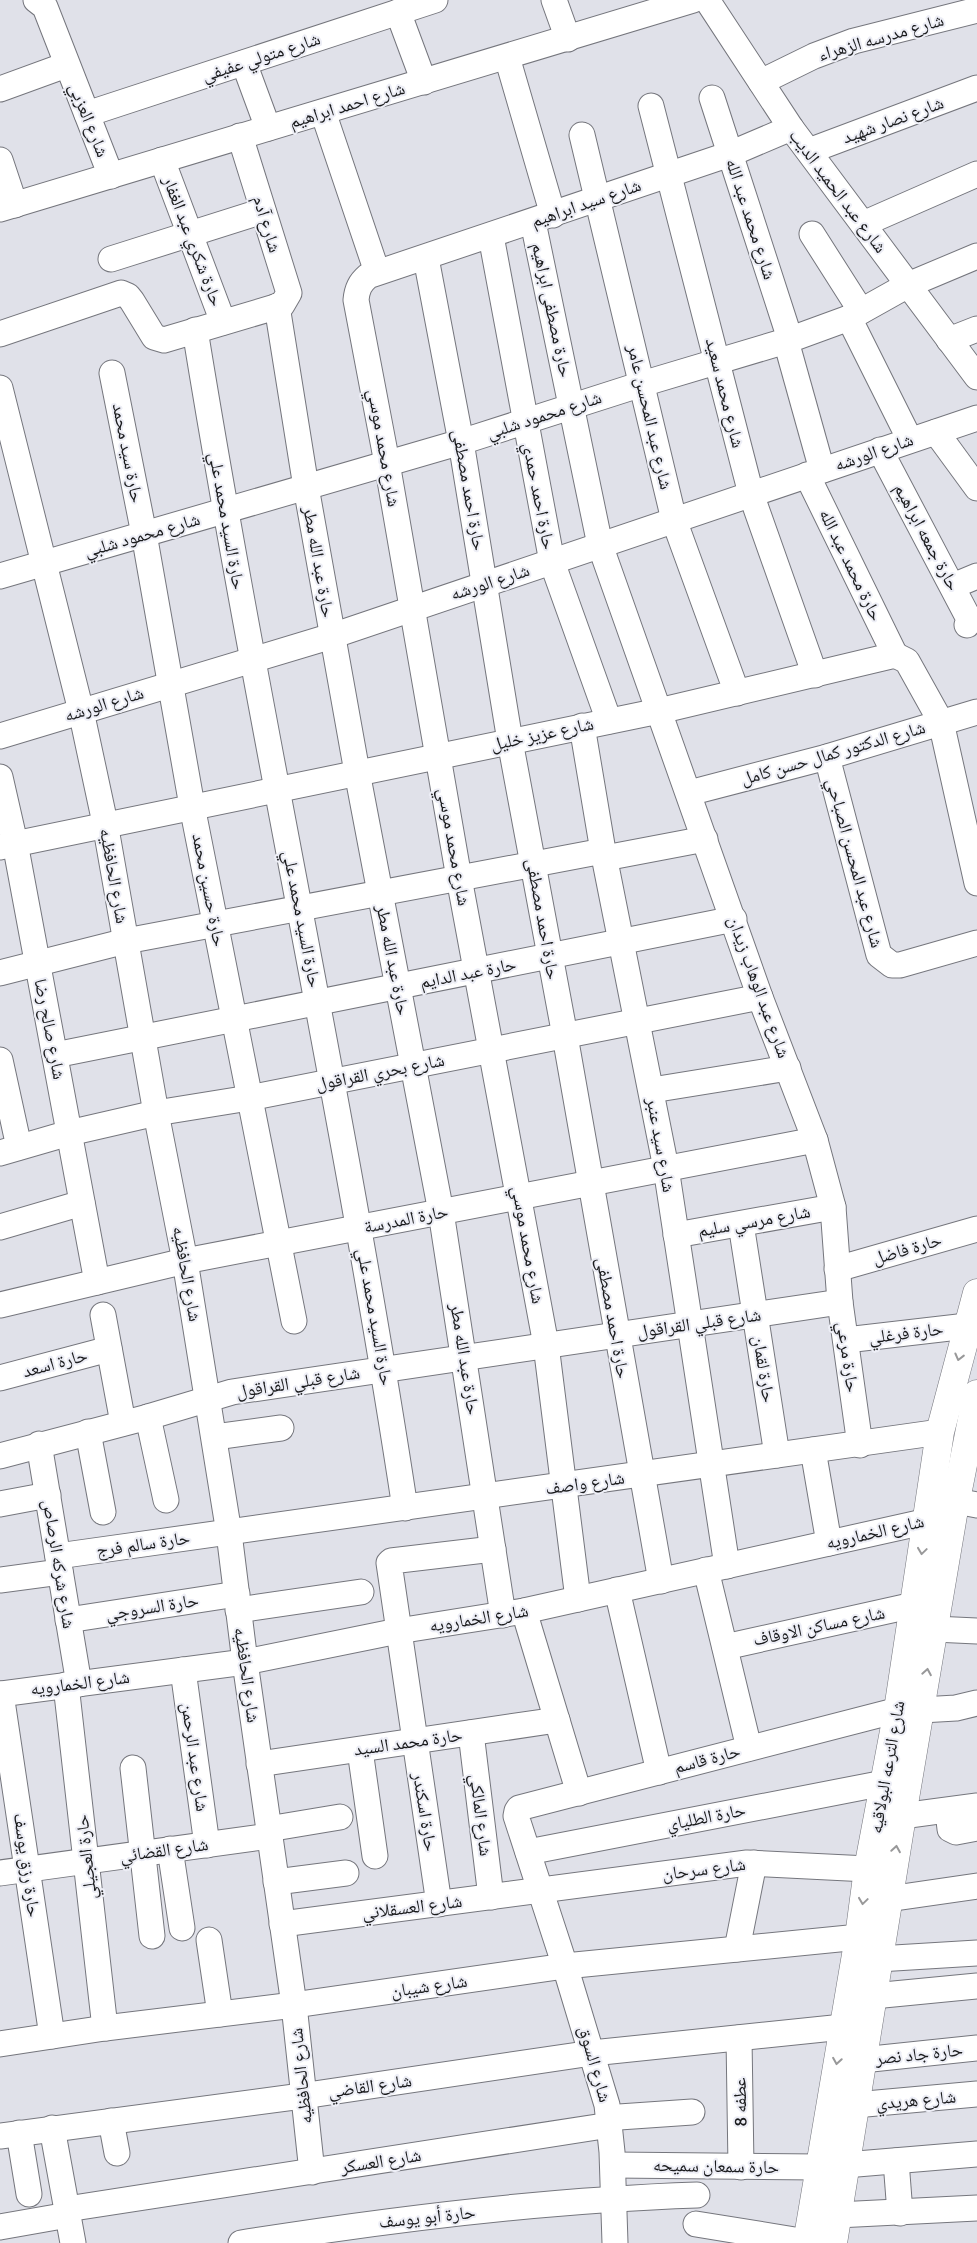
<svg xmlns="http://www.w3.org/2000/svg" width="977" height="2243" font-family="Signika,'Noto Naskh Arabic',sans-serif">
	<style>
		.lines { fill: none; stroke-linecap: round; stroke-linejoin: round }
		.minor-casing { stroke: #75767d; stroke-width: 27 }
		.major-casing { stroke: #75767d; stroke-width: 29 }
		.minor { stroke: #fff; stroke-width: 25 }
		.major { stroke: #fff; stroke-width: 28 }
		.oneway { stroke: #989899 }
		.labels { text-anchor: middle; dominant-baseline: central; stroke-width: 4; stroke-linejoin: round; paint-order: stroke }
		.street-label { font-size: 18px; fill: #1a1b1d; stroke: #edeef6 }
	</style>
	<rect width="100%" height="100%" fill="#e0e1e9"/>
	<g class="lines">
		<defs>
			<g id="minor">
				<polyline points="36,0 45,7 111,176"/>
				<polyline points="554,0 568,39"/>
				<polyline points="707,0 791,128 977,377"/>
				<polyline points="398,12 424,82"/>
				<polyline points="507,57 553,215"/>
				<polyline points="244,63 268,128"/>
				<polyline points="761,82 814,56 854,41 977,10"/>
				<polyline points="0,89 66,65"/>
				<polyline points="712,98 790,339"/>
				<polyline points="651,106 751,494 815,675"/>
				<polyline points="323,112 377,272"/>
				<polyline points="87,114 435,0"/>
				<polyline points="582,135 674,520 737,693"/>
				<polyline points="809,151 977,88"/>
				<polyline points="0,160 15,205"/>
				<polyline points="162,160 223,322"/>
				<polyline points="0,209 693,0"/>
				<polyline points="533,222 600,545 760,997 815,1140 833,1207 840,1302 860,1445"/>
				<polyline points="863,224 977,174"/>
				<polyline points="812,234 861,311"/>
				<polyline points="491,236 552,562 609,721"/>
				<polyline points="426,258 461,442 510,741 565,1036 661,1581"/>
				<polyline points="111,259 263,211"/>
				<polyline points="277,306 306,487 357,772 441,1212 503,1615"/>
				<polyline points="849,318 910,440"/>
				<path d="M195,330c64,394 150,784 210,1178"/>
				<polyline points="0,334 121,293 128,296 132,301 154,337 164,340 282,305 289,293 240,136"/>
				<polyline points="949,340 977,329"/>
				<polyline points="786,341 822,470"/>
				<polyline points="112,373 144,534 192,806 294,1321"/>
				<polyline points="0,388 81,711 105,823 156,1113 185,1261 229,1533 245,1662 294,2005 312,2172"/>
				<polyline points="936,432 977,488"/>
				<polyline points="880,450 969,619 967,625"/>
				<polyline points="807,475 895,655"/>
				<polyline points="0,576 461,442 642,384 786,341 849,318 908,285 977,256"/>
				<polyline points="953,586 977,576"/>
				<polyline points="582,726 603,851 666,1168 727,1566"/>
				<polyline points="0,736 332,636 977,418"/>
				<polyline points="827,757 879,955 892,965 900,965 977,943"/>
				<polyline points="0,777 15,843 97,1282"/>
				<polyline points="689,793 827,757 977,712"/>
				<polyline points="0,847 659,711 895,655 907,661 941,722 977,883"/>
				<polyline points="605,858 705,839"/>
				<polyline points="0,973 126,941 603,851"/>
				<polyline points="55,1055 734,919"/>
				<polyline points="0,1060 19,1147"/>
				<polyline points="652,1090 788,1068"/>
				<polyline points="0,1153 69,1133 156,1113 249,1098 760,997"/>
				<polyline points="741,1224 777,1455"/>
				<polyline points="0,1227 82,1203"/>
				<polyline points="676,1235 833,1207"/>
				<polyline points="837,1269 977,1229"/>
				<polyline points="0,1305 185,1261 815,1140"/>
				<polyline points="103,1315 123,1423"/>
				<polyline points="846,1340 967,1326"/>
				<polyline points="0,1378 109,1349"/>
				<polyline points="148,1417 166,1500"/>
				<polyline points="88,1432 103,1512"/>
				<polyline points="215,1437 281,1428"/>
				<polyline points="39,1444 79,1684"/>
				<polyline points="813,1450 829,1543"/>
				<polyline points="0,1456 148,1417 232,1392 840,1302"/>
				<polyline points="956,1501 977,1505"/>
				<polyline points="0,1504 48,1495"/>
				<polyline points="58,1556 940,1432"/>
				<polyline points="706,1570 749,1748"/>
				<polyline points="0,1580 60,1572"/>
				<polyline points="617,1590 659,1772"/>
				<path d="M578,1599l-32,-254 -87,-467 -72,-415 -31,-163c1,-11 4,-17 12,-24l362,-122 61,-26"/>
				<polyline points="238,1610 361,1592"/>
				<polyline points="524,1611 579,1793"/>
				<polyline points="68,1620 237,1594"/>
				<polyline points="934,1629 977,1631"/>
				<polyline points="725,1647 914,1605"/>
				<polyline points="183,1670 207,1845"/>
				<polyline points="66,1685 105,2028"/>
				<polyline points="0,1694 245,1662 398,1631 524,1611 946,1517"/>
				<polyline points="1,1694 52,2036"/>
				<polyline points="921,1710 956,1708 977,1703"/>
				<polyline points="471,1733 491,1897"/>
				<polyline points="360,1750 375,1856"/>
				<polyline points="259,1764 557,1720"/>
				<polyline points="133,1768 152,1936"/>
				<polyline points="948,1811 950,1829 956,1832 977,1828"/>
				<polyline points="902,1816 977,1806"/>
				<polyline points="268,1829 340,1817"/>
				<polyline points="170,1849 182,1928"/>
				<polyline points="528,1852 884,1783"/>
				<polyline points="0,1873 269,1836"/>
				<polyline points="276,1882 346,1873"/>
				<polyline points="888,1899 977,1886"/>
				<polyline points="439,1904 389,1563 391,1561 493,1549"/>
				<polyline points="282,1924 747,1863 868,1869"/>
				<polyline points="209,1940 220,2014"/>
				<polyline points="737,1949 754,1863"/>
				<polyline points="878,1959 977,1953"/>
				<polyline points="873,1996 977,1986"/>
				<polyline points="739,2038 741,2167"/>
				<polyline points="0,2044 105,2028 294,2005 565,1966 859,1937"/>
				<polyline points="862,2060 977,2048"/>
				<polyline points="855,2105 977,2094"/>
				<polyline points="111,2121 117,2153"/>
				<polyline points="52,2128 73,2243"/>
				<polyline points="19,2133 29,2194"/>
				<polyline points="0,2136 302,2096 592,2053 843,2027"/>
				<polyline points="896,2161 900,2213"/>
				<polyline points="613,2165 819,2167"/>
				<polyline points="845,2165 977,2154"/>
				<polyline points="67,2209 610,2125 615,2118 619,2117 692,2112"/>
				<polyline points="837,2215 977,2208"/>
				<polyline points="696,2224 807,2242"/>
				<polyline points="0,2227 68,2215"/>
				<path d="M241,2243c151,-24 303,-43 456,-48"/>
				<polyline points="615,2243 612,2152 607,2105 565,1966 516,1816 517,1811 519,1808 898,1710"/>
			</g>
			<g id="major">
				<polyline points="807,2243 859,1937 868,1869 898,1710 940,1432 977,1293"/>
				<polyline points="833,2243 902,1816 953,1515 977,1394"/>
			</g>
		</defs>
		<use href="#minor" class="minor-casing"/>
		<use href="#major" class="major-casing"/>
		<use href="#minor" class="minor"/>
		<use href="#major" class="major"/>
	</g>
	<defs><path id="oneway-chevron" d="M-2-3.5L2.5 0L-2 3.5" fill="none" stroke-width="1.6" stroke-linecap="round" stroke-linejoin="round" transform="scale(1.25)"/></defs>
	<g class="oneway">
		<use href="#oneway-chevron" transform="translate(959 1357) rotate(104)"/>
		<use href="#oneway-chevron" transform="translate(922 1551) rotate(98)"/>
		<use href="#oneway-chevron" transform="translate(927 1672) rotate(-80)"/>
		<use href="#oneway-chevron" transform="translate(896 1849) rotate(-81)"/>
		<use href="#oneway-chevron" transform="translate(863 1901) rotate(98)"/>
		<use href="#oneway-chevron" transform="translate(837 2061) rotate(99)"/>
	</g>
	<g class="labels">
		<g class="street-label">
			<text transform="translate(881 37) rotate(-16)">شارع مدرسه الزهراء</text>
			<text transform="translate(261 57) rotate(-18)">شارع متولي عفيفي</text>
			<text transform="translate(347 105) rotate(-17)">شارع احمد ابراهيم</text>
			<text transform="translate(89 120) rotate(68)">شارع العزبي</text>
			<text transform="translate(893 120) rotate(-20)">شارع نصار شهيد</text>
			<text transform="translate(838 191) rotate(53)">شارع عبد الحميد الديب</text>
			<text transform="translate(586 203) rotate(-19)">شارع سيد ابراهيم</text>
			<text transform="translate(751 219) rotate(72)">شارع محمد عبد الله</text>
			<text transform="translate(267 224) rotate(73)">شارع آدم</text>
			<text transform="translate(193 241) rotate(69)">حارة شكري عبد الغفار</text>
			<text transform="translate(552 310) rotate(78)">حارة مصطفى ابراهيم</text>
			<text transform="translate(725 393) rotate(76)">شارع محمد سعيد</text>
			<text transform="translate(544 415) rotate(-18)">شارع محمود شلبي</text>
			<text transform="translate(650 417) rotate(77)">شارع عبد المحسن عامر</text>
			<text transform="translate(384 448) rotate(80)">شارع محمد موسي</text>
			<text transform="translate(874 452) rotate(-19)">شارع الورشه</text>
			<text transform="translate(128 453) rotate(79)">حارة سيد محمد</text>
			<text transform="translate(469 490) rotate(80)">حارة احمد مصطفى</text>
			<text transform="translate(539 496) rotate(79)">حارة احمد حمدي</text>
			<text transform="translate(227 521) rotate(80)">حارة السيد محمد علي</text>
			<text transform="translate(142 535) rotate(-16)">شارع محمود شلبي</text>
			<text transform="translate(927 537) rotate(62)">حارة جمعه ابراهيم</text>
			<text transform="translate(319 562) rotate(80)">حارة عبد الله مطر</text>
			<text transform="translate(851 565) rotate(64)">حارة محمد عبد الله</text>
			<text transform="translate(490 582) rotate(-18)">شارع الورشه</text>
			<text transform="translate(104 704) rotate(-17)">شارع الورشه</text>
			<text transform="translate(542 734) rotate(-12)">شارع عزيز خليل</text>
			<text transform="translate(833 753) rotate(-16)">شارع الدكتور كمال حسن كامل</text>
			<text transform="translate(454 847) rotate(80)">شارع محمد موسي</text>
			<text transform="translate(855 863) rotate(75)">شارع عبد المحسن الصباحي</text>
			<text transform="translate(114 876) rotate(80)">شارع الحافظيه</text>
			<text transform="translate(209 890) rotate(79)">حارة حسين محمد</text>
			<text transform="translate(302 919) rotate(79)">حارة السيد محمد علي</text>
			<text transform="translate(543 919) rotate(80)">حارة احمد مصطفى</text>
			<text transform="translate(393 960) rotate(79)">حارة عبد الله مطر</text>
			<text transform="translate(468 973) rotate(-11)">حارة عبد الدايم</text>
			<text transform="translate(759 987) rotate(70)">شارع عبد الوهاب زيدان</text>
			<text transform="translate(50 1029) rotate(79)">شارع صالح رضا</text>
			<text transform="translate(380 1072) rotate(-11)">شارع بحري القراقول</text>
			<text transform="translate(661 1145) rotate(80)">شارع سيد عنبر</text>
			<text transform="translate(406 1219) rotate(-11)">حارة المدرسة</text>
			<text transform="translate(754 1221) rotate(-10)">شارع مرسي سليم</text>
			<text transform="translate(528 1245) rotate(80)">شارع محمد موسي</text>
			<text transform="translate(907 1249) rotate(-16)">حارة فاضل</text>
			<text transform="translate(187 1274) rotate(80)">شارع الحافظيه</text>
			<text transform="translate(375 1317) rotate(80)">حارة السيد محمد علي</text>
			<text transform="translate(613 1318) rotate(80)">حارة احمد مصطفى</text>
			<text transform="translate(699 1323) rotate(-8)">شارع قبلي القراقول</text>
			<text transform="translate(906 1333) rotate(-7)">حارة فرغلي</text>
			<text transform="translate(848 1357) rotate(82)">حارة مرعي</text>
			<text transform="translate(465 1359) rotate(81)">حارة عبد الله مطر</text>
			<text transform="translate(55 1363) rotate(-15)">حارة اسعد</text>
			<text transform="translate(764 1369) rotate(81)">حارة لقمان</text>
			<text transform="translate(298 1382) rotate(-9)">شارع قبلي القراقول</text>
			<text transform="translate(585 1483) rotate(-8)">شارع واصف</text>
			<text transform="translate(875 1532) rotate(-13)">شارع الخمارويه</text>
			<text transform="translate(143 1544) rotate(-8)">حارة سالم فرج</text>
			<text transform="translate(59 1564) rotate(81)">شارع شركه الرصاص</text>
			<text transform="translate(152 1607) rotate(-9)">حارة السروجي</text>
			<text transform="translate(479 1618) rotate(-9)">شارع الخمارويه</text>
			<text transform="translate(819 1626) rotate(-12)">شارع مساكن الاوقاف</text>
			<text transform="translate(247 1675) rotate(82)">شارع الحافظيه</text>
			<text transform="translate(80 1683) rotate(-7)">شارع الخمارويه</text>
			<text transform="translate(408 1742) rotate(-8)">حارة محمد السيد</text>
			<text transform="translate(195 1757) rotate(82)">شارع عبد الرحمن</text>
			<text transform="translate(707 1759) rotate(-15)">حارة قاسم</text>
			<text transform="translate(887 1767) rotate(-80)">شارع الترعه البولاقيه</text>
			<text transform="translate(425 1812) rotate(81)">حارة اسكندر</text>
			<text transform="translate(481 1815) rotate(83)">شارع المالكي</text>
			<text transform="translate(706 1817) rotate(-11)">حارة الطلياي</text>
			<text transform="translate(164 1850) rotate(-8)">شارع القضائي</text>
			<text transform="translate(86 1857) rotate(-96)">حارة العجيلي</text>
			<text transform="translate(27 1865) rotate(82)">حارة رزق يوسف</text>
			<text transform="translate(704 1869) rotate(-7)">شارع سرحان</text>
			<text transform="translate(412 1907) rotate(-7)">شارع العسقلاني</text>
			<text transform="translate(429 1986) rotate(-8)">شارع شيبان</text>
			<text transform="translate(919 2054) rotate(-6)">حارة جاد نصر</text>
			<text transform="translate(595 2064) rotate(74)">شارع السوق</text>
			<text transform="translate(301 2076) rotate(-96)">شارع الحافظيه</text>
			<text transform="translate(370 2086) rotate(-8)">شارع القاضي</text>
			<text transform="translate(916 2100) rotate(-5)">شارع هريدي</text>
			<text transform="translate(740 2102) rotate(-91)">عطفه 8</text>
			<text transform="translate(381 2161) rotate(-9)">شارع العسكر</text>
			<text transform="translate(716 2166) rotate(1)">حارة سمعان سميحه</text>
			<text transform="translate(427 2217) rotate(-6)">حارة أبو يوسف</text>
		</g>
	</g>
</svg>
